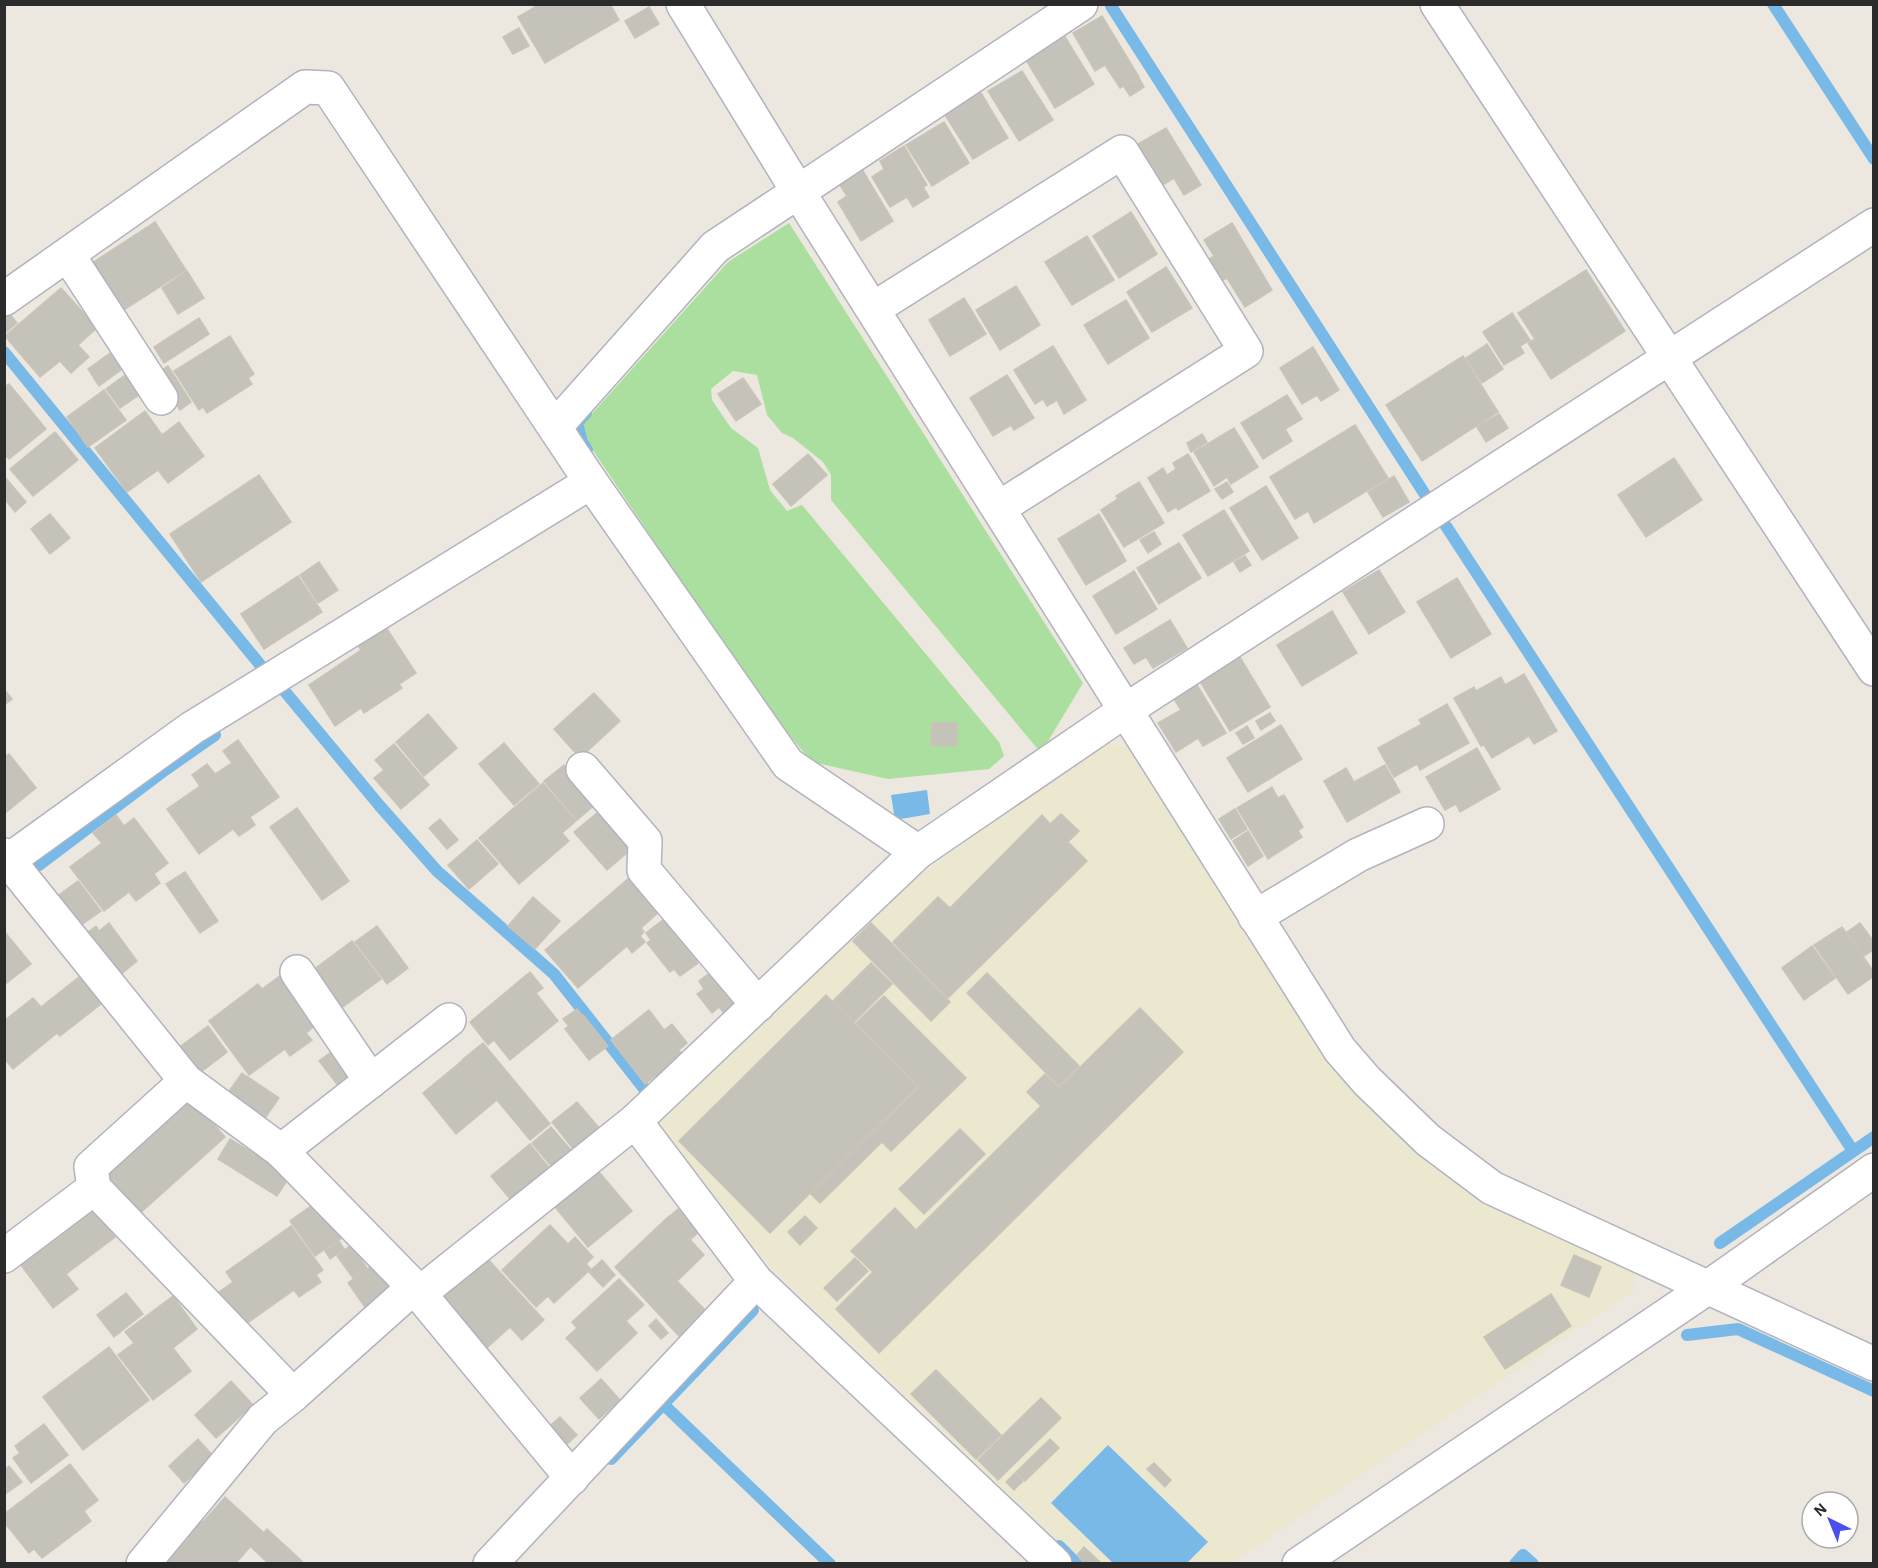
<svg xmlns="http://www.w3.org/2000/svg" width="1878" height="1568" font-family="'Alegreya Sans',sans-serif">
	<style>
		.education { fill: #ece7cf }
		.green { fill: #abdf9f }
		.water { fill: #79b9e7 }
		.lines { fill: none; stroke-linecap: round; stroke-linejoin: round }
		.stream { stroke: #79b9e7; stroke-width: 12 }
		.building { fill: #c5c2ba; stroke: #c8c4b8; stroke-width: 1.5 }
		.minor-casing { stroke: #b2b3be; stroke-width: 36 }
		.minor { stroke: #fff; stroke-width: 33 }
	</style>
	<rect width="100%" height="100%" fill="#ece8df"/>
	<polygon class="education" points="1103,742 1128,749 1322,1054 1348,1084 1444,1173 1492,1206 1635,1268 1633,1291 1232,1563 1081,1563 772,1268 659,1125 661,1112 874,909"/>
	<polygon class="green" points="789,223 1083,683 1041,753 831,500 831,475 823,462 793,438 782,433 767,415 757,375 733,371 711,389 712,400 731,428 758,448 770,490 787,511 802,505 999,742 1004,756 989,769 888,779 812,762 768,710 586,440 581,426 728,262"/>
	<g class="water">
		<polygon points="927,790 930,814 895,820 891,795"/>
		<polygon points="1108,1445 1208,1542 1187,1563 1113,1563 1051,1503"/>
	</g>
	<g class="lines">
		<g class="stream">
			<polyline points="1773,4 1874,159"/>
			<polyline points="1111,6 1426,496"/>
			<polyline points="4,352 266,672"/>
			<polyline points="586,413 577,423 582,442 587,450"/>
			<polyline points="1446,526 1853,1151"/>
			<polyline points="282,688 379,805 437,871 554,974 646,1091"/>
			<polyline points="39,865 165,770 215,735"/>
			<polyline points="1720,1243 1874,1137"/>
			<polyline points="1687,1335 1738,1329 1874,1391"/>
			<polyline points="663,1404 830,1564"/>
			<polyline points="611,1459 753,1310"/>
			<polyline points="1059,1546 1077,1564"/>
			<polyline points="1515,1564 1523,1555 1533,1564"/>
		</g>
	</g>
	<g class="building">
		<polygon points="540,4 610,4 619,20 545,63 518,17"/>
		<polygon points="649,7 659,24 635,38 625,21"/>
		<polygon points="1102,16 1139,77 1120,88 1105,65 1095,71 1073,33"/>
		<polygon points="519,28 529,46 513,54 503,37"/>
		<polygon points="1065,37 1094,84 1055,108 1026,60"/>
		<polygon points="1022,71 1053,120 1019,141 988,91"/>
		<polygon points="1139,78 1144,87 1130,96 1124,87"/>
		<polygon points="981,93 1008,138 973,159 945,115"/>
		<polygon points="944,122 969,163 932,186 906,145"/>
		<polygon points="1166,128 1201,185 1184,195 1174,178 1163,185 1138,144"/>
		<polygon points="904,146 927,185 923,187 929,197 913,207 907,197 890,207 872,177 884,169 880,161"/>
		<polygon points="863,171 893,221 861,241 838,202 847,196 840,185"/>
		<polygon points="1131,212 1157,254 1119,278 1093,236"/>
		<polygon points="155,222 186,270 119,313 89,265"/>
		<polygon points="1232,223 1272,290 1245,307 1227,278 1219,282 1206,261 1214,256 1204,240"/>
		<polygon points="1087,236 1114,280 1072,305 1045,262"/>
		<polygon points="1166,267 1192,308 1152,332 1127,292"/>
		<polygon points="1586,270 1625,331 1551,379 1528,343 1535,339 1518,313"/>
		<polygon points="187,271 204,298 178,314 162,288"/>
		<polygon points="1016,286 1040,325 1000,350 976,310"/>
		<polygon points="61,288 97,328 78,345 89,357 71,373 60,361 40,377 5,336"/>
		<polygon points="964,298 986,334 950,356 929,320"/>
		<polygon points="1126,300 1149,338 1108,364 1084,325"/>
		<polygon points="8,312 17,323 4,334 4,315"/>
		<polygon points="1512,313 1530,340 1520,346 1524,353 1504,365 1483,332"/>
		<polygon points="199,318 209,334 164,363 154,347"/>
		<polygon points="230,336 254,374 248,378 252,384 207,413 203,407 199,410 174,371"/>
		<polygon points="1487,344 1503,369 1482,383 1466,358"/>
		<polygon points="1053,346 1086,400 1064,414 1057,400 1047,406 1043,399 1035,404 1014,370"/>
		<polygon points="1313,347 1339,390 1321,401 1317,395 1302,404 1280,368"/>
		<polygon points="113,351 125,367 99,386 88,369"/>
		<polygon points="1463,356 1498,412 1422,461 1386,405"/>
		<polygon points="168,366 191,402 180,410 157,373"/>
		<polygon points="125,375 139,395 120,408 106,389"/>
		<polygon points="1007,375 1034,418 1014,430 1011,425 993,436 970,398"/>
		<polygon points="743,378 761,404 736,421 718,394"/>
		<polygon points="9,384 46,429 9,459 4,454 4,387"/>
		<polygon points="104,390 126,420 88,447 67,417"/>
		<polygon points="1287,395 1302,419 1285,429 1292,441 1263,459 1241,423"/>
		<polygon points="145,411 162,435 179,422 204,456 168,483 158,470 127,492 95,448"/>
		<polygon points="1499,414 1508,428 1486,442 1477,427"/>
		<polygon points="1355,425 1388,478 1314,523 1308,511 1295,519 1270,477"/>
		<polygon points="1234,428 1258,467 1231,484 1227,477 1214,486 1194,452"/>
		<polygon points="55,432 78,460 33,496 10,469"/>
		<polygon points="1202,434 1207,442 1191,452 1187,443"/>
		<polygon points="808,454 827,475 791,506 773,484"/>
		<polygon points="1188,454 1210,491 1178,510 1176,507 1168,512 1148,478 1163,468 1167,475 1176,469 1173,463"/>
		<polygon points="1674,458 1702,500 1646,537 1618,495"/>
		<polygon points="259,475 291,522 201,582 170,534"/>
		<polygon points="4,476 26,502 15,512 4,498"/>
		<polygon points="1394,476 1409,502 1383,517 1368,492"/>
		<polygon points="1139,482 1164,523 1124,547 1101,510 1118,499 1116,496"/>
		<polygon points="1227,482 1233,492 1222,499 1215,489"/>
		<polygon points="1266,486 1298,538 1262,560 1230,508"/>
		<polygon points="1224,510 1249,551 1208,576 1183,535"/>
		<polygon points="50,514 70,538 50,554 31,529"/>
		<polygon points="1099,514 1126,561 1086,585 1058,539"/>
		<polygon points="1154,532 1161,544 1148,553 1140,540"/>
		<polygon points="1179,543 1201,578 1159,604 1137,568"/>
		<polygon points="1245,556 1251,565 1240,572 1234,562"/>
		<polygon points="319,562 338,590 318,603 300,575"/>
		<polygon points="1379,570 1405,612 1369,634 1343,592"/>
		<polygon points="1134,571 1157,609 1116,634 1093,596"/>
		<polygon points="298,576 322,612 264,649 241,614"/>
		<polygon points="1457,578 1491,634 1451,658 1417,602"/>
		<polygon points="1332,611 1357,653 1302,686 1277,645"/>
		<polygon points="1170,620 1187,648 1153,668 1146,657 1134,664 1124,648"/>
		<polygon points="385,626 416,673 399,684 402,688 364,713 361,708 335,726 309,685 361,650 357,644"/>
		<polygon points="1238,654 1270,707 1230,731 1198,678"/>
		<polygon points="1524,674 1557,731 1534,744 1529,736 1492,758 1484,745 1481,746 1454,698 1474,687 1476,691 1501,677 1505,685"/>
		<polygon points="1197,685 1226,733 1203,746 1198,738 1176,752 1158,723 1181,710 1174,699"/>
		<polygon points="4,689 12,699 4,705"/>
		<polygon points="594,693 620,721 580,758 554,729"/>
		<polygon points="1447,704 1469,743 1420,770 1417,764 1394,777 1378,748 1422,724 1419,720"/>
		<polygon points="1270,713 1275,721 1261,730 1256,721"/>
		<polygon points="428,714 457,748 424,776 396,742"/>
		<polygon points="932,723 957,723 957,746 931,745"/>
		<polygon points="1281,725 1302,759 1248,792 1227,758"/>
		<polygon points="1247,726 1254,738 1243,744 1236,733"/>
		<polygon points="238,740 279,797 250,817 255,825 239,836 233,829 199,854 167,809 200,786 192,775 207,764 215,774 232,763 223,751"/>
		<polygon points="504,743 539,784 514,805 479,764"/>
		<polygon points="394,744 429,785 401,809 374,778 384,770 375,760"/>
		<polygon points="1477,748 1500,789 1460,812 1456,804 1445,810 1426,777"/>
		<polygon points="9,754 36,788 4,814 4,757"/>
		<polygon points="564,765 597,803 577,820 544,781"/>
		<polygon points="1385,765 1400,792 1347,822 1324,781 1346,768 1354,782"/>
		<polygon points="543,783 576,821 562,833 569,841 519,884 479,838"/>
		<polygon points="1272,787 1278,798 1284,795 1303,827 1298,831 1302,837 1268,859 1237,808"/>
		<polygon points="297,808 349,881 322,900 270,827"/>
		<polygon points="603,808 635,846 607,870 574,832"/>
		<polygon points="1235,809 1247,829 1231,839 1219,819"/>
		<polygon points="1061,814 1079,831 1068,842 1087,861 948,998 893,942 938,897 950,908 1042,815 1050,824"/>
		<polygon points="116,815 124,826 134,818 168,863 154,874 160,883 136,901 129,892 104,911 70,867 102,843 93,833"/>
		<polygon points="440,819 458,840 447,849 429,828"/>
		<polygon points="1248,831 1263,856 1248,866 1233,841"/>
		<polygon points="477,840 498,864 469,889 448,865"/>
		<polygon points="185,872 218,921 200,933 166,884"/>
		<polygon points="629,878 659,912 641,928 644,932 640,936 645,942 632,953 627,946 578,988 545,950"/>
		<polygon points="78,881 101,911 77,928 55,898"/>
		<polygon points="533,897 560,921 535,949 508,926"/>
		<polygon points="664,919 698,963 680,976 674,969 670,972 647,943 651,940 646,933"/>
		<polygon points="109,923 137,961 115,979 83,936 96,926 99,931"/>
		<polygon points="871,923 950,1002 931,1021 853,941"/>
		<polygon points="1860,923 1874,942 1874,949 1864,956 1847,932"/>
		<polygon points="377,926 408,968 387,984 355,942"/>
		<polygon points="1842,927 1874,972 1874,976 1848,994 1814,945"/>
		<polygon points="4,931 31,964 4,985"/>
		<polygon points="352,941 381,979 340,1009 312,971"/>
		<polygon points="1812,946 1835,978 1804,1000 1782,968"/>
		<polygon points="871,963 892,984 854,1022 833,1001"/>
		<polygon points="530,972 543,988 536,993 558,1021 510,1060 494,1040 488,1045 470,1022"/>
		<polygon points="711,972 737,1005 725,1015 719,1007 712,1013 697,994 704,989 699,981"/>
		<polygon points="987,973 1079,1066 1059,1086 967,993"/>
		<polygon points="281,975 317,1024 306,1033 312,1040 290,1056 285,1049 249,1075 209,1021 258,984 262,989"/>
		<polygon points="79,977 101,1004 60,1036 57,1033 13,1069 4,1058 4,1021 33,998 41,1007"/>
		<polygon points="826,995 917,1087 770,1233 679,1141"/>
		<polygon points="884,996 966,1078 891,1151 882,1142 820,1203 811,1194 919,1087 856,1023"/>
		<polygon points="1140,1008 1183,1052 879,1353 836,1309 873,1272 851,1251 895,1208 916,1230 1041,1106 1027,1092 1045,1074 1059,1088"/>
		<polygon points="577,1009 582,1015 568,1025 563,1019"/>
		<polygon points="649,1010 664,1030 672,1024 687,1043 679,1050 683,1055 645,1084 611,1040"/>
		<polygon points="583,1015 608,1046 589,1060 565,1029"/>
		<polygon points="208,1026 227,1052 197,1075 177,1049"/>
		<polygon points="483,1043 550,1124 530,1140 463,1059"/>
		<polygon points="338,1047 358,1075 340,1088 319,1061"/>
		<polygon points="463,1060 497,1100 456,1134 423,1093"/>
		<polygon points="242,1073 279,1098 261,1124 224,1098"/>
		<polygon points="189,1096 225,1137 137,1216 101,1175"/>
		<polygon points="577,1102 600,1129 574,1150 552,1122"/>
		<polygon points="551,1127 576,1156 556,1172 532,1143"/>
		<polygon points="960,1129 985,1154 924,1214 899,1189"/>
		<polygon points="230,1139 290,1176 277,1196 218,1159"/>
		<polygon points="530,1144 554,1174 516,1206 491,1176"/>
		<polygon points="594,1166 632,1211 588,1247 551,1202"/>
		<polygon points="318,1201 343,1237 315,1256 290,1221"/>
		<polygon points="678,1209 699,1232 691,1239 670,1216"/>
		<polygon points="94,1210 115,1237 66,1274 78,1289 53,1308 15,1257 34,1242 41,1251"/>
		<polygon points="669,1216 704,1255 677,1281 706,1311 679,1336 615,1267"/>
		<polygon points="805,1216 817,1228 800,1245 788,1232"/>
		<polygon points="550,1225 568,1244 575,1237 593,1257 586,1264 591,1269 554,1303 548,1296 536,1307 502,1270"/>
		<polygon points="291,1226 323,1270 316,1275 321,1282 299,1297 294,1290 239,1329 215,1295 233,1282 226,1272"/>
		<polygon points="339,1241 344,1249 330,1259 325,1251"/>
		<polygon points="351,1245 367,1268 353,1278 337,1256"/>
		<polygon points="1574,1255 1601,1267 1589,1297 1561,1285"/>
		<polygon points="486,1257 544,1320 522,1340 510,1327 481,1353 435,1304"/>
		<polygon points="855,1258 868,1271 837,1301 824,1288"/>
		<polygon points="602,1260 615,1275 603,1287 589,1272"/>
		<polygon points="373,1265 394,1295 369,1313 348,1283"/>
		<polygon points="619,1279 644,1305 626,1321 637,1333 597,1371 566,1338 577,1328 572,1322"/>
		<polygon points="126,1293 143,1314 114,1337 97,1315"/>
		<polygon points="1551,1294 1571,1326 1505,1369 1484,1337"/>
		<polygon points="173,1296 197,1329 173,1348 191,1371 153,1400 118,1355 134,1343 125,1332"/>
		<polygon points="656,1319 668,1333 661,1339 649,1326"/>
		<polygon points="109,1347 149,1400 83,1450 43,1397"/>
		<polygon points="936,1370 1001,1435 976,1459 911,1394"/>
		<polygon points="601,1379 620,1400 599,1419 580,1398"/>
		<polygon points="231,1381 253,1405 216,1438 195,1415"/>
		<polygon points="1041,1398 1061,1418 998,1480 978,1460"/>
		<polygon points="560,1417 577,1435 562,1449 545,1430"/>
		<polygon points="44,1424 68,1455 31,1483 13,1458 20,1453 15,1446"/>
		<polygon points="198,1439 213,1456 184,1483 169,1466"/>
		<polygon points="1050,1439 1059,1448 1025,1481 1016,1472"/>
		<polygon points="1154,1463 1171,1480 1165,1487 1147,1469"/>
		<polygon points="70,1464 98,1500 84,1511 91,1521 42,1558 34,1549 29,1553 4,1522 4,1514"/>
		<polygon points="9,1466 22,1482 5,1494 4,1470"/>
		<polygon points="1015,1473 1023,1481 1014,1490 1006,1482"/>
		<polygon points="225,1497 263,1532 235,1564 166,1564 189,1538 183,1532 197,1517 203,1522"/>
		<polygon points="267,1529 302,1561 300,1564 269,1564 251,1547"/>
		<polygon points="1084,1547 1102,1564 1085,1564 1077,1555"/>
	</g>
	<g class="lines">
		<defs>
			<g id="minor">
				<polyline points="683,4 799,193 1340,1050 1367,1081 1428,1140 1492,1188 1874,1364"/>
				<polyline points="1437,4 1874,669"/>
				<polyline points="68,255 161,398"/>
				<polyline points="4,299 305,87 328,88 591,482 788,764 918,852"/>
				<polyline points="873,309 1122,152 1246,351 999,508"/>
				<polyline points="555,427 715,247 1081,4"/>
				<polyline points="583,769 645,841 644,870 758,1005"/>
				<polyline points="4,855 186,1081 281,1151 414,1287 572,1478"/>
				<polyline points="9,860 192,728 591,482"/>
				<polyline points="1255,917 1358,855 1427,824"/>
				<polyline points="297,972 371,1081"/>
				<polyline points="186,1081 91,1167 94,1188 293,1395"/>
				<polyline points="635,1121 756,1281 1055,1564"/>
				<polyline points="281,1151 449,1020"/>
				<polyline points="4,1256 94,1188"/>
				<polyline points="420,1293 635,1121 918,852 1126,710 1874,225"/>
				<polyline points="143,1564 263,1419 293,1395 414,1287"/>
				<polyline points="490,1564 756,1281"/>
				<polyline points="1299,1564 1707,1288 1874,1170"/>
			</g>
		</defs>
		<use href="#minor" class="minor-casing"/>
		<use href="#minor" class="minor"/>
	</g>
	<rect width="1878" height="1568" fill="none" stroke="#2b2b2b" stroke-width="12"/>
	<g transform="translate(1830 1520) rotate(317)"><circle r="28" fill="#ffffff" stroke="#aaaaaa" stroke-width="1.5"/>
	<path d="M0-4.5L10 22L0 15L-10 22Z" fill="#4a4fee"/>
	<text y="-9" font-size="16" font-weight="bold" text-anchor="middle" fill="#2b2b2b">N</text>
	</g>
</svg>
